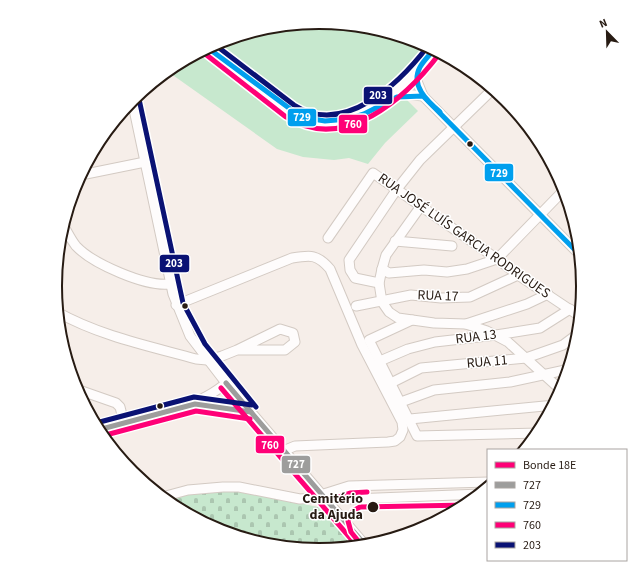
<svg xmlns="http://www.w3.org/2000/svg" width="639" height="573" font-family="'Source Sans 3',sans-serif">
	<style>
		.cemetery { fill: url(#cemetery-stones) }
		.green { fill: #c7e8ce }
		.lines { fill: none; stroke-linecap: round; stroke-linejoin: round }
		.minor-casing { stroke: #d3cac3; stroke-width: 11 }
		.minor { stroke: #fefcfc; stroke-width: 9 }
		.bus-1-casing { stroke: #fff; stroke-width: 8 }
		.bus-2-casing { stroke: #fff; stroke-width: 8 }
		.bus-3-casing { stroke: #fff; stroke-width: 8 }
		.bus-4-casing { stroke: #fff; stroke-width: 8 }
		.bus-1 { stroke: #9d9d9c; stroke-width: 5 }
		.bus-2 { stroke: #009fee; stroke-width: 5 }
		.bus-3 { stroke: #f07; stroke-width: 5 }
		.bus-4 { stroke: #0a1274; stroke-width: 5 }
		.tram-1-casing { stroke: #fff; stroke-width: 8 }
		.tram-1 { stroke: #f07; stroke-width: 5 }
		.bus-dot { fill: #271b13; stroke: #fff; stroke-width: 1.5 }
		.labels { text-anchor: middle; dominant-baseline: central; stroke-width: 3; stroke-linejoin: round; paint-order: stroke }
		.street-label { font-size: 14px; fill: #271b13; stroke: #fff }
		.stop-label { font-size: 14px; font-weight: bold; fill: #271b13; stroke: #fff; text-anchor: end }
		.rim { fill: none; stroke: #271b13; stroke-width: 2 }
		.line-badge { stroke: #fff; stroke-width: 1.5 }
		.badge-label { font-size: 11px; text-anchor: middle; font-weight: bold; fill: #fff }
	</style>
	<defs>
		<pattern id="cemetery-stones" width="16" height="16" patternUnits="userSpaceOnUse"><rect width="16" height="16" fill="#c7e8ce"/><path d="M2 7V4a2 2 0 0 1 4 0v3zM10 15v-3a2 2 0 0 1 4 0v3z" fill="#abc6b0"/></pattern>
	</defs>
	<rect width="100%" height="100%" fill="#f6eee9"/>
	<path class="cemetery" d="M243,490l83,19 30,36 -3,3c-11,1 -22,3 -34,3 -50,0 -115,-19 -154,-51l28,-9z"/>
	<path class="green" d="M320,22c39,4 78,8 114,27l-38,40 22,22 -33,32 -17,21 -19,-6 -15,2 -31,-3 -26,-8 -110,-78 52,-29 49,-15z"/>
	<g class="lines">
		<defs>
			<g id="minor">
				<path d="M208,48c17,14 35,27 53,40 12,10 25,22 39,29 50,22 109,-30 134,-68"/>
				<polyline points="419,69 417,81 423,96 581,256"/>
				<polyline points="390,98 405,94 423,96"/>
				<polyline points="132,100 173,294 190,336 226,383 366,546"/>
				<polyline points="81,175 145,162"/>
				<polyline points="421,206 386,255 382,269 379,283 382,302 389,312 398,318 434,323 466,324 527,304 548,294"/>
				<path d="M63,225c4,6 8,15 13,21 17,18 70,41 94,38"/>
				<polyline points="328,238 373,173 497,259 518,275 581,317"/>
				<polyline points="395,241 452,246"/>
				<polyline points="382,269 389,273 424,270 447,272 467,269 497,259 565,189"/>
				<polyline points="379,283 355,278 350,270 349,260 397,189 420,160 493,89"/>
				<path d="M176,305l116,-47c19,-3 25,-4 38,11l32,76 40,77 1,8 -3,7 -5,4 -7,1 -93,4 -12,5"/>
				<polyline points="356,306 411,295 441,298 470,297 518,275"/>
				<path d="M57,312c43,24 92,34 139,47l11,1 15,-4 15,-6h48l10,-8 -2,-9 -13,-4 -43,21"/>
				<polyline points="412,320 369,340 417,436 539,433"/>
				<polyline points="466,324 487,331 508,342 562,391"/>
				<polyline points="380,361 408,349 435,342 496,335 540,328 570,309"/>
				<polyline points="391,383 421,368 526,358 563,345 579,333"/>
				<polyline points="76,389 116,403 120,407 124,423"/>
				<polyline points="401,402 434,390 510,382 570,369"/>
				<polyline points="195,404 230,408 251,412"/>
				<polyline points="410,419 555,405"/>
				<path d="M98,430c39,-11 98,-20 128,-47"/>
				<polyline points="325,495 352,499 481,494"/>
				<polyline points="162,497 188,490 223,487 239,487 300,499 311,498 349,486 488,482"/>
			</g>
		</defs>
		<use href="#minor" class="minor-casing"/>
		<use href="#minor" class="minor"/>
		<defs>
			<g id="bus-1">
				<polyline points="226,383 366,546"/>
				<polyline points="98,430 195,404 251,412"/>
			</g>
			<g id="bus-2">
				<polyline points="208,48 301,117 325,121 348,119 364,114 397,97 423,96 581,256"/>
				<path d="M434,49c-4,6 -10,11 -14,18 -10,18 7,34 20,45"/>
			</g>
			<g id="bus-3">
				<path d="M204,53l82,64c58,37 120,-19 154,-64"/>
				<polyline points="221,388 358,547"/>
				<polyline points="102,436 196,411 250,419"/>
				<polyline points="324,502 350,493 367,492"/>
			</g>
			<g id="bus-4">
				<path d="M214,44l80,61c50,32 105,-21 134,-59"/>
				<polyline points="139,99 183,303 205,344 256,407"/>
				<polyline points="96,423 194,397 252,405"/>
			</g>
		</defs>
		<use href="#bus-1" class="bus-1-casing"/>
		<use href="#bus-2" class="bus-2-casing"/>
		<use href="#bus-3" class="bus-3-casing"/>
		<use href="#bus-4" class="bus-4-casing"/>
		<use href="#bus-1" class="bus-1"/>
		<use href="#bus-2" class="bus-2"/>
		<use href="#bus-3" class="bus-3"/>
		<use href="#bus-4" class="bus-4"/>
		<defs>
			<polyline id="tram-1" points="363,547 351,532 348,521 353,511 360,507 468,505"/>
		</defs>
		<use href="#tram-1" class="tram-1-casing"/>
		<use href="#tram-1" class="tram-1"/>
	</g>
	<g class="bus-dot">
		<circle cx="470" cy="144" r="3.5"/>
		<circle cx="185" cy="306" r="3.5"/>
		<circle cx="160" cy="406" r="3.5"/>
		<circle cx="373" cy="507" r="6"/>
	</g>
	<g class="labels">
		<g class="street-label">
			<text transform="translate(464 236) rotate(35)">RUA JOSÉ LUÍS GARCIA RODRIGUES</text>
			<text transform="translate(438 296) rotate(2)">RUA 17</text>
			<text transform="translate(476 337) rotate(-7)">RUA 13</text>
			<text transform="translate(487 362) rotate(-5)">RUA 11</text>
		</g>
		<g class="stop-label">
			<text x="363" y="499">Cemitério<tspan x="363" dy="16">da Ajuda</tspan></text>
		</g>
	</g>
	<path d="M0 0H639V573H0ZM62 286a257 257 0 1 1 514 0a257 257 0 1 1-514 0Z" fill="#fff" fill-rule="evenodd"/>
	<path class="rim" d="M62 286a257 257 0 1 1 514 0a257 257 0 1 1-514 0Z"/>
	<g class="line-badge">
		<rect x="363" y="86" width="30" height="19" rx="4" fill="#0a1274"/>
		<rect x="287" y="108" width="30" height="19" rx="4" fill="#009fee"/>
		<rect x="338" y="114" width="30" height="20" rx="4" fill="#f07"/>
		<rect x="484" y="163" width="30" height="19" rx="4" fill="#009fee"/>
		<rect x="159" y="254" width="31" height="19" rx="4" fill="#0a1274"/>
		<rect x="255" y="435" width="30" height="19" rx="4" fill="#f07"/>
		<rect x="281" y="455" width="30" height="19" rx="4" fill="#9d9d9c"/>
	</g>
	<g class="badge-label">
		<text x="378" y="99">203</text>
		<text x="302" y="121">729</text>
		<text x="353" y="128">760</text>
		<text x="499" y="177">729</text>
		<text x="174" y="267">203</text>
		<text x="270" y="449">760</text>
		<text x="296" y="468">727</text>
	</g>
	<rect x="487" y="449" width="140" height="112" fill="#ffffff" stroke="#a9a4a1"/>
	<rect x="495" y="462" width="20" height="6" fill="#ff0077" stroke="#a9a4a1"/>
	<text x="523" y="469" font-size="12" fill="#271b13">Bonde 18E</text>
	<rect x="495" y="482" width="20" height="6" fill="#9d9d9c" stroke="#a9a4a1"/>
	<text x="523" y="489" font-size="12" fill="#271b13">727</text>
	<rect x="495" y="502" width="20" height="6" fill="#009fee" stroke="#a9a4a1"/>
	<text x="523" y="509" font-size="12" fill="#271b13">729</text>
	<rect x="495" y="522" width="20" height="6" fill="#ff0077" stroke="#a9a4a1"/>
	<text x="523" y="529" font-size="12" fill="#271b13">760</text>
	<rect x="495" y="542" width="20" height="6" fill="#0a1274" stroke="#a9a4a1"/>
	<text x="523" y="549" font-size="12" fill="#271b13">203</text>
	<g transform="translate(607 32) rotate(337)" stroke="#ffffff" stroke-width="3" paint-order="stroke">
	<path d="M0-3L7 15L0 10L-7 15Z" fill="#271b13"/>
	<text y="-6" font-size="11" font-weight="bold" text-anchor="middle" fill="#271b13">N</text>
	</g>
</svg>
